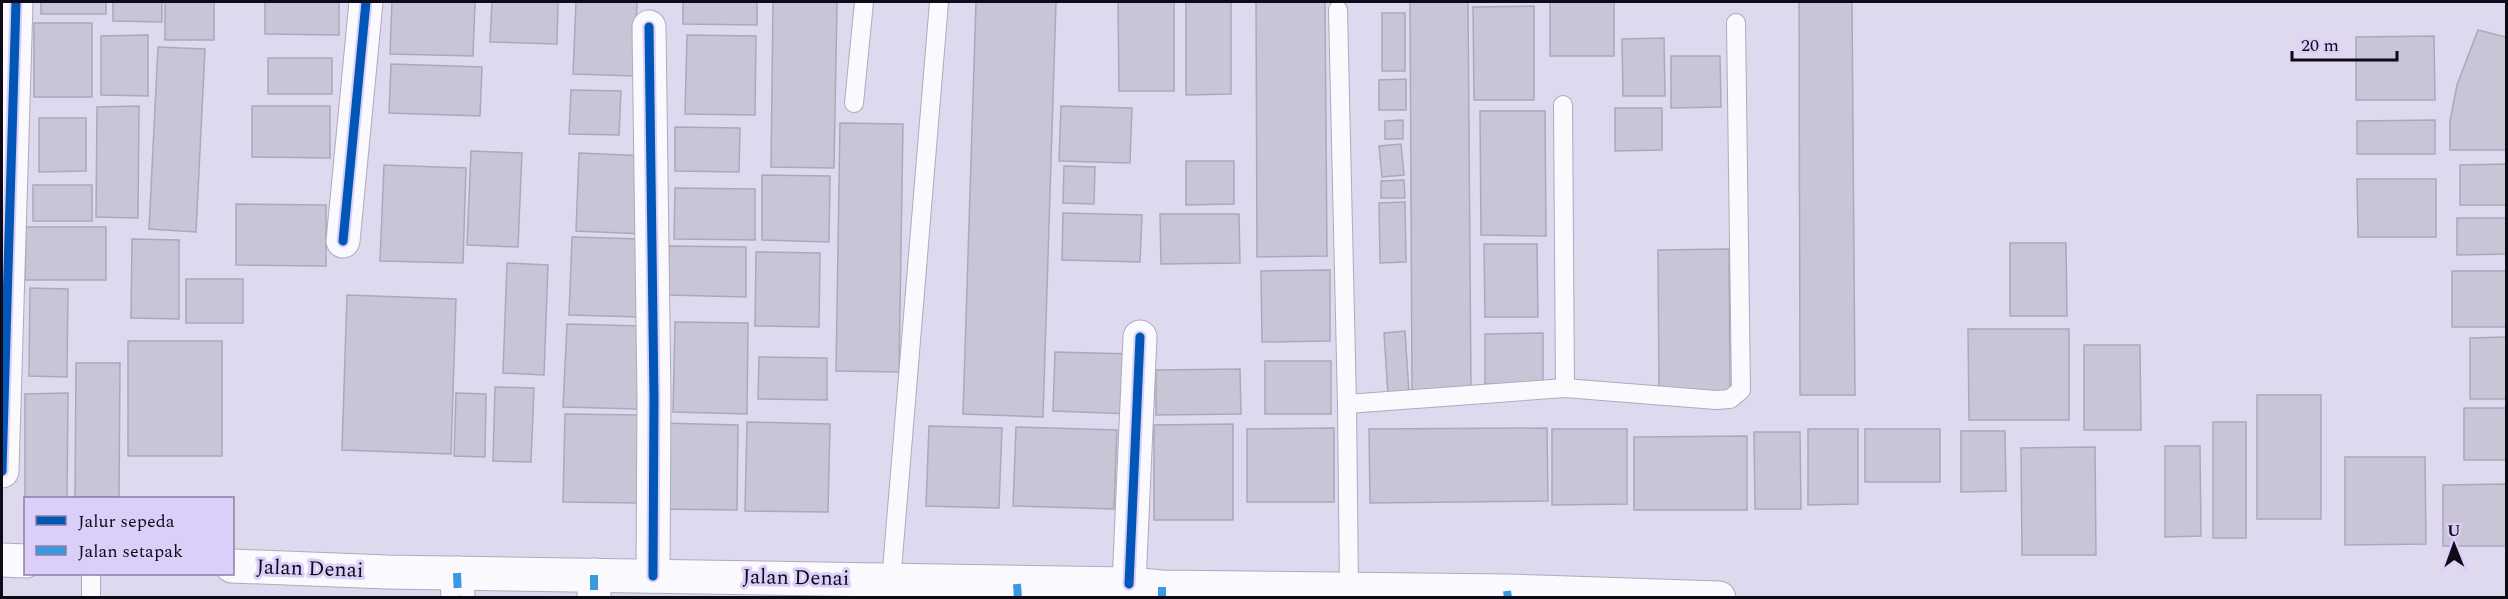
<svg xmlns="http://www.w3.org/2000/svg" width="2508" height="599" font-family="Spectral,serif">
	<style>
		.building { fill: #c9c4d6; stroke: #aca8b9; stroke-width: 1.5 }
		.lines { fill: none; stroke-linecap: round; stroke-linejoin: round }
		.lane-casing { stroke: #afaabc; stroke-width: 20 }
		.street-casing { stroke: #afaabc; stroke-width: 35 }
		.primary-casing { stroke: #afaabc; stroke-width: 35 }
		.lane { stroke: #faf9fd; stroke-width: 18 }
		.street { stroke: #faf9fd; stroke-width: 33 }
		.primary { stroke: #faf9fd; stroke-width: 33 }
		.quiet { stroke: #3a99df; stroke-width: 8; stroke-dasharray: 15 8; stroke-linecap: butt }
		.cycleway-casing { stroke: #dbcffa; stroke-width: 13 }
		.cycleway { stroke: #0057b8; stroke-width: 9 }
		.labels { text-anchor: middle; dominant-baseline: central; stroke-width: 6; stroke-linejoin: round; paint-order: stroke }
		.street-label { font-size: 21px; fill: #0f0a18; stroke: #dbcffa }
	</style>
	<rect width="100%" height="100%" fill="#dfd9f0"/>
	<g class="building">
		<rect x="41" y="2" width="65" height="12"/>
		<polygon points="113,2 162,2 162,22 113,21"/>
		<rect x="165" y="2" width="49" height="38"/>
		<polygon points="265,2 339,2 339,35 265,34"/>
		<polygon points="392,2 475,2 473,56 390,54"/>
		<polygon points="492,2 558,2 557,44 490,42"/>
		<polygon points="576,2 637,2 634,76 573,74"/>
		<polygon points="683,2 757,2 757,25 683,24"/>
		<polygon points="773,2 837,2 834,168 771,167"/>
		<polygon points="976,2 1056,2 1043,417 963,414"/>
		<polygon points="1118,2 1174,2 1174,91 1119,91"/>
		<polygon points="1186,2 1231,2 1231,94 1186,95"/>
		<polygon points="1256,2 1325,2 1327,256 1257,257"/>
		<polygon points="1410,2 1468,2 1471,389 1412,390"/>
		<rect x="1550" y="2" width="64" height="54"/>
		<polygon points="1799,2 1852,2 1855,395 1800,395"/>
		<polygon points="1534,6 1534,100 1474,100 1473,7"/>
		<rect x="1382" y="13" width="23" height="58"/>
		<rect x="34" y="23" width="58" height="74"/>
		<polygon points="2478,30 2506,37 2506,150 2450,150 2450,121 2457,85"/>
		<polygon points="148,35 148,96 101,95 101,36"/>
		<polygon points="687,35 756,36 755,115 685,114"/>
		<polygon points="2434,36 2435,100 2356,100 2356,37"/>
		<polygon points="1664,38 1665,96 1623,96 1622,39"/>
		<polygon points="158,47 205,49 196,232 149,229"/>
		<polygon points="1671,56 1720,56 1721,107 1671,108"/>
		<rect x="268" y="58" width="64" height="36"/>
		<polygon points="391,64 482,67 480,116 389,113"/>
		<polygon points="1406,79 1406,110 1379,110 1379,80"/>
		<polygon points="571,90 621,91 619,135 569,134"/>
		<polygon points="139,106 138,218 96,217 97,107"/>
		<polygon points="252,106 330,106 330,158 252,157"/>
		<polygon points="1061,106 1132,108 1130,163 1059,161"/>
		<polygon points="1615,108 1662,108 1662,150 1615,151"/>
		<polygon points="1480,111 1545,111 1546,236 1481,235"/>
		<polygon points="39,118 86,118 86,171 39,172"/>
		<polygon points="1403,120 1403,139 1385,139 1385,121"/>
		<polygon points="2435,120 2435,154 2357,154 2357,121"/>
		<polygon points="840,123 903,124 899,372 836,371"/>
		<polygon points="675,127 740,128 739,172 675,171"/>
		<polygon points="1401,144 1404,175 1382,177 1379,146"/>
		<polygon points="471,151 522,153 518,247 467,245"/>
		<polygon points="579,153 647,156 644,234 576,231"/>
		<polygon points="1186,161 1234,161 1234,204 1186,205"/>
		<polygon points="2506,164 2506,205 2460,205 2460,165"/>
		<polygon points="384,165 466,168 463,263 380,261"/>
		<polygon points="1064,166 1095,167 1094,204 1063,203"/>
		<polygon points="762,175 830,176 829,242 762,240"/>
		<polygon points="2357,179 2436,179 2436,237 2358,237"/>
		<polygon points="1404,180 1405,198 1381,198 1381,181"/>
		<rect x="33" y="185" width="59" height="36"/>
		<polygon points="675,188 755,189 755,240 674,239"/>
		<polygon points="1405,202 1406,262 1380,263 1379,203"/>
		<polygon points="236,204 326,205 326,266 236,265"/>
		<polygon points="1063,213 1142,215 1140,262 1062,260"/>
		<polygon points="1160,214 1239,214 1240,263 1161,264"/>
		<polygon points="2457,218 2506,218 2506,254 2457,255"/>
		<polygon points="26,227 106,227 106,280 25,280"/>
		<polygon points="572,237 642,239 639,317 569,315"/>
		<polygon points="132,239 179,240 179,319 131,318"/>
		<polygon points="2010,243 2066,243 2067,316 2010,316"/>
		<polygon points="1484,244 1537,244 1538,317 1485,317"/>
		<polygon points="669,246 746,247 746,297 668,295"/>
		<polygon points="1729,249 1730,392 1659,392 1658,250"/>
		<polygon points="756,252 820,253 819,327 755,326"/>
		<polygon points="507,263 548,265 544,375 503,373"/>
		<polygon points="1330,270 1330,341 1262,342 1261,271"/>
		<rect x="2452" y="271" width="54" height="56"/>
		<rect x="186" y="279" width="57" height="44"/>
		<polygon points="30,288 68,289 67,377 29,376"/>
		<polygon points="347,295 456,299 451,454 342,450"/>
		<polygon points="675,322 748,323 747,414 673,412"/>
		<polygon points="567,324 640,326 637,409 563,407"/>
		<polygon points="1968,329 2069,329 2069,420 1969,420"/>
		<polygon points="1405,331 1409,394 1388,395 1384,333"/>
		<polygon points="1543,333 1543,384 1485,384 1485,334"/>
		<polygon points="2506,337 2506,399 2470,399 2470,338"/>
		<rect x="128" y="341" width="94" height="115"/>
		<polygon points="2084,345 2140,345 2141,430 2084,430"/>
		<polygon points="1055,352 1134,354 1132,414 1053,411"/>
		<polygon points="759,357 827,358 827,400 758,399"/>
		<rect x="1265" y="361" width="66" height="53"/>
		<polygon points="76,363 120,363 119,497 75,497"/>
		<polygon points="1240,369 1241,414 1156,415 1156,370"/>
		<polygon points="495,387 534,388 531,462 493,461"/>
		<polygon points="68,393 67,498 25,498 25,394"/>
		<polygon points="456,393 486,394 485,457 454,456"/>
		<rect x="2257" y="395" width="64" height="124"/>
		<rect x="2464" y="408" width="42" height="52"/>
		<polygon points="565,414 641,415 640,503 563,502"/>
		<polygon points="747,422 830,424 828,512 745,511"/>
		<rect x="2213" y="422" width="33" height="116"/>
		<polygon points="661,423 738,425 737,510 659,509"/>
		<polygon points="1233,424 1233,520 1154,520 1154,425"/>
		<polygon points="929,426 1002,428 999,508 926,506"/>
		<polygon points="1016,427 1117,430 1114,509 1013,506"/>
		<polygon points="1334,428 1334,502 1247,502 1247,429"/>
		<polygon points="1547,428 1548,501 1370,503 1369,429"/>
		<polygon points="1552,429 1627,429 1627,504 1552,505"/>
		<polygon points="1808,429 1858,429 1858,504 1808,505"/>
		<rect x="1865" y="429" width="75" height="53"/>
		<polygon points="1961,431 2005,431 2006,491 1961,492"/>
		<polygon points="1754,432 1800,432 1801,509 1755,509"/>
		<polygon points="1747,436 1747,510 1634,510 1634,437"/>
		<polygon points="2165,446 2200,446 2201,536 2165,537"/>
		<polygon points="2095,447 2096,555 2022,555 2021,448"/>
		<polygon points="2345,457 2425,457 2426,544 2345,545"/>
		<polygon points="2506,484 2506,546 2443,546 2443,485"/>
	</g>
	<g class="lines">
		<defs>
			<g id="lane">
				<polyline points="1338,10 1347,404 1565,388 1716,400 1730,399 1741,390 1736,23"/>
				<polyline points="854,103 864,2"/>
				<polyline points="1563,105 1565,388"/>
				<polyline points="1347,404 1349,589"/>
				<polyline points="891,582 939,2"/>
				<polyline points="91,598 91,574"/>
			</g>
			<g id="street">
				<polyline points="649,27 654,397 653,576"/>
				<polyline points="343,241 366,2"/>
				<polyline points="2,471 16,2"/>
				<polyline points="457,573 458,598"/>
				<polyline points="594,575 594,598"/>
				<polyline points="1129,584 1140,337"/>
			</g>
			<g id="primary">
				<polyline points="2,560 26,561"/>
				<polyline points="232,566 387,572 1129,584 1162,587 1507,591 1719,598"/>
			</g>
		</defs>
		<use href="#lane" class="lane-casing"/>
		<use href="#street" class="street-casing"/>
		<use href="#primary" class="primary-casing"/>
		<use href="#lane" class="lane"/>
		<use href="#street" class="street"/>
		<use href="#primary" class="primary"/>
		<g class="quiet">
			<polyline points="457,573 458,598"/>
			<polyline points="594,575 594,598"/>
			<polyline points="1017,584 1018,598"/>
			<polyline points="1162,587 1162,598"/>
			<polyline points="1507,591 1508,598"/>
		</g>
		<defs>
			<g id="cycleway">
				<polyline points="649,27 654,397 653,576"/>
				<polyline points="343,241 366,2"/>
				<polyline points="2,471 16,2"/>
				<polyline points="1129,584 1140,337"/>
			</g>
		</defs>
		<use href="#cycleway" class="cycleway-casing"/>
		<use href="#cycleway" class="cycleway"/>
	</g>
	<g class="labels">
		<g class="street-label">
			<text transform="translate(310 569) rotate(2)">Jalan Denai</text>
			<text transform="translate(796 578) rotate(1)">Jalan Denai</text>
		</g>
	</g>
	<rect width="2508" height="599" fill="none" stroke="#0f0a18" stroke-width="6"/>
	<rect x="24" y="497" width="210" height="78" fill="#dbcffa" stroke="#8980a0" stroke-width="1.5"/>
	<rect x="36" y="516" width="30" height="9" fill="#0057b8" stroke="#8980a0" stroke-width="1.5"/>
	<text x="78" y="527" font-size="18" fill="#0f0a18">Jalur sepeda</text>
	<rect x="36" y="546" width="30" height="9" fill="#3a99df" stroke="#8980a0" stroke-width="1.5"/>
	<text x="78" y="557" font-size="18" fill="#0f0a18">Jalan setapak</text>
	<g transform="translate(2454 545) rotate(359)" stroke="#dbcffa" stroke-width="4.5" paint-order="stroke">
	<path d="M0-4.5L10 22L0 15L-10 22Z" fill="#0f0a18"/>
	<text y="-9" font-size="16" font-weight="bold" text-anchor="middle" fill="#0f0a18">U</text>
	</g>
	<path d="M2292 51v9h105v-9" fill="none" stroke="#0f0a18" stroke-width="3"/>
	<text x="2301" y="51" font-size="18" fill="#0f0a18" stroke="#dbcffa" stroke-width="4.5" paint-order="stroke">20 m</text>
</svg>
